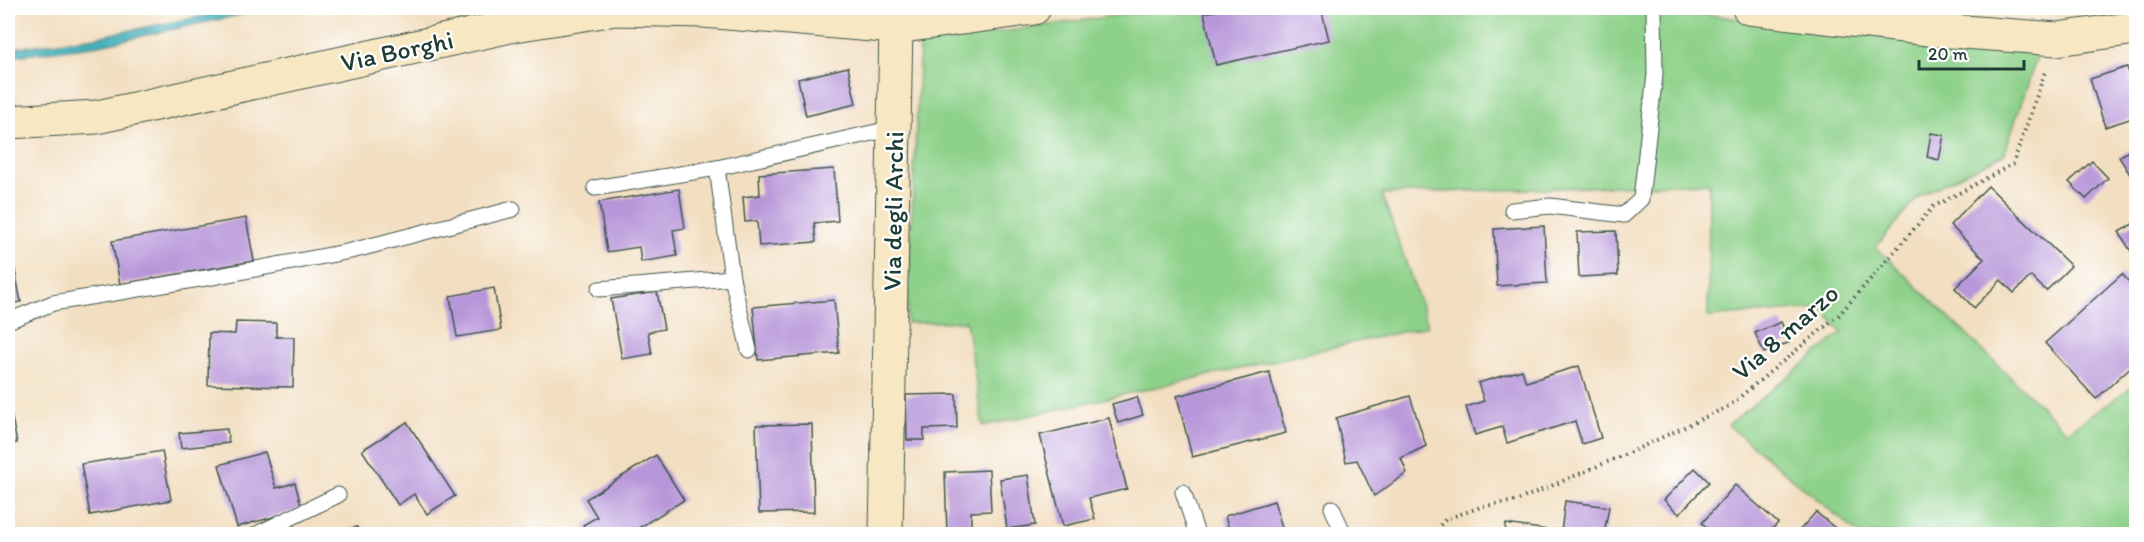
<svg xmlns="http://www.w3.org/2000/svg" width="2144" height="542" font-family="Itim,sans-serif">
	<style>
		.green { fill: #8ed18a; stroke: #56875f; stroke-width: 1.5 }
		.water { fill: #3fafba; stroke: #2f7677; stroke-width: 1.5 }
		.building { fill: #b796d9 }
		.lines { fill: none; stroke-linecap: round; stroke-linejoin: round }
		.lane-casing { stroke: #3f5549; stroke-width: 17 }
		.secondary-casing { stroke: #3f5549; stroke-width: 35 }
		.path { stroke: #3f5549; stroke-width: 4; stroke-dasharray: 1.5 4.5; stroke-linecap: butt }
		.lane { stroke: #fff; stroke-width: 15 }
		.secondary { stroke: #f7e8c3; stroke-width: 33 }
		.labels { text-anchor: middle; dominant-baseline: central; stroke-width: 4.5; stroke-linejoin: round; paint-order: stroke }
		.street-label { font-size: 26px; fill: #1f3d34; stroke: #fff }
	</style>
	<rect width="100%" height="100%" fill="#fff"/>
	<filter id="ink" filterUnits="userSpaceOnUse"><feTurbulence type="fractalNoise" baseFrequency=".0167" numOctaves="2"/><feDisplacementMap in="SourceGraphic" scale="12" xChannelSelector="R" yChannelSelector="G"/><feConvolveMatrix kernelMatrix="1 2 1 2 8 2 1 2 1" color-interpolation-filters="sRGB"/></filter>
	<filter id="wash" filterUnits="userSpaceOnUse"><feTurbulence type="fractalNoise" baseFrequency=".008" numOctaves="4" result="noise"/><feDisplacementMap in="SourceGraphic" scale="24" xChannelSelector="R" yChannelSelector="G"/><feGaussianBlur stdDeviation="1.35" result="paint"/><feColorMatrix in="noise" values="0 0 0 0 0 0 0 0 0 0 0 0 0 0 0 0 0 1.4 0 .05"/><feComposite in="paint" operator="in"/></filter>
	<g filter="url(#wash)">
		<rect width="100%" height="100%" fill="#f2dec0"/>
		<polygon class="green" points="1167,8 1659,8 1741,19 2040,48 2004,154 1919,196 1876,247 2067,432 2136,384 2136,534 1859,534 1728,425 1842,333 1822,308 1708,317 1709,183 1382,194 1428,326 983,426 966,321 907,323 920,44"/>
		<polygon class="water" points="243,8 272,8 100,45 15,56 8,56 8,49 96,37"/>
		<g id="blocks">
			<g class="building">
				<polygon points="1231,8 1321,8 1329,40 1216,65 1204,13"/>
				<polygon points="848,67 856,104 806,116 798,79"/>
				<polygon points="2127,67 2136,96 2136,117 2105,127 2090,79"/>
				<polygon points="1931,133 1944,135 1939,160 1927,157"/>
				<polygon points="2136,146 2136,184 2119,157"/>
				<polygon points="2092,161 2108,178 2086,199 2069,182"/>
				<polygon points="834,169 838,221 814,223 816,242 759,246 757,221 745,222 743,197 760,195 759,174"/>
				<polygon points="1988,186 2071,266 2046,291 2031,276 2014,293 2001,280 1974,308 1955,288 1984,259 1950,225"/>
				<polygon points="679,189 685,228 673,230 677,256 641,262 639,247 607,252 599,202"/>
				<polygon points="246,218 254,261 120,284 112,241"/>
				<polygon points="2136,222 2136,246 2130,250 2119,232"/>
				<polygon points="1544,226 1547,283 1497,286 1494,229"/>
				<polygon points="1616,231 1618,275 1579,277 1577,232"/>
				<polygon points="12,255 21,302 8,304 8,256"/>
				<polygon points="2122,274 2136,290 2136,362 2096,399 2045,343"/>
				<polygon points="494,288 501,330 457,337 450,296"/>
				<polygon points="657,292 664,329 648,332 652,354 622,359 611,299"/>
				<polygon points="834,300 839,353 758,360 753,307"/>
				<polygon points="236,322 276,323 276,337 294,337 293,387 208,385 209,333 235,334"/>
				<polygon points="1781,322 1790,342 1764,353 1755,333"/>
				<polygon points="1579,366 1601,438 1582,444 1575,421 1507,443 1502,427 1475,435 1466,407 1484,401 1478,383 1522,370 1526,382"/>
				<polygon points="1269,372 1286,433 1192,457 1177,396"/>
				<polygon points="956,394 957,428 924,429 924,440 907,440 906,395"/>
				<polygon points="1410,396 1426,446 1401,458 1407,473 1374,496 1357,460 1346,462 1336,418"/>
				<polygon points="1137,397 1143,415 1118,423 1112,404"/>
				<polygon points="9,403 17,443 8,445 8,403"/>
				<polygon points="1109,418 1127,489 1089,498 1095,519 1063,526 1040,435"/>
				<polygon points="407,422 455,496 427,514 414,494 398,505 362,450"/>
				<polygon points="812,424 814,512 759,513 756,425"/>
				<polygon points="227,429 229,443 181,448 179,433"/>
				<polygon points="162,451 171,500 90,515 81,464"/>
				<polygon points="265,452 276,488 295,483 302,509 237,527 219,465"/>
				<polygon points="656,455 684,500 629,534 589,534 583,525 597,517 586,499"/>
				<polygon points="1695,468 1709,482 1679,514 1664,500"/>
				<polygon points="989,470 991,511 971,512 971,534 947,534 945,472"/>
				<polygon points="1028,475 1035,525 1007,529 1000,479"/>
				<polygon points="1735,485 1778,523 1767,534 1715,534 1702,523"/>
				<polygon points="1274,501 1284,534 1230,534 1225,516"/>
				<polygon points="1565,501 1609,507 1604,534 1505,534 1506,524 1561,532"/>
				<polygon points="1816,512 1842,534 1801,534 1798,532"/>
				<polygon points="357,527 360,534 337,534"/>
			</g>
		</g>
	</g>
	<g filter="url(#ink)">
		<use href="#blocks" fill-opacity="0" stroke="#3f5549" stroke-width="1.5"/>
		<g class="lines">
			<defs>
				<g id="lane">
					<polyline points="717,168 732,278 749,350"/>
					<polyline points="595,188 717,168 894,128"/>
					<polyline points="1512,210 1550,206 1624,215 1641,199 1655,74 1654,8"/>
					<polyline points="599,289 732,278"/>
					<polyline points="8,321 53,303 218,276 351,251 513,209"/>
					<polyline points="1183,492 1197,534"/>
					<polyline points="1332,508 1344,534"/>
					<polyline points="257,534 338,495"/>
				</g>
				<g id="secondary">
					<polyline points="1749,8 1937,30 2057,39 2136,28"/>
					<polyline points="8,122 97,117 515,25 615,9 704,11 896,27 1034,8"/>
					<polyline points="886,534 896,27"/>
				</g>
			</defs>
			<use href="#lane" class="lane-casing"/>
			<use href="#secondary" class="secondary-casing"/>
			<polyline class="path" points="1432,534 1446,519 1484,506 1516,501 1633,451 1729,406 1839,315 1933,207 2013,164 2045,72"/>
			<use href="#lane" class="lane"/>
			<use href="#secondary" class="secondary"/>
		</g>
	</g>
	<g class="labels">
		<g class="street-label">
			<text transform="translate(397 51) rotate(-12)">Via Borghi</text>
			<text transform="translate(893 211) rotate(-89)">Via degli Archi</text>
			<text transform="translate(1785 332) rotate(-41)">Via 8 marzo</text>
		</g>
	</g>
	<rect width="2144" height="542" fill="none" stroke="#fff" stroke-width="30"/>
	<path d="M1919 60v9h105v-9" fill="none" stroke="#1f3d34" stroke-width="3"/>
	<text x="1928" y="60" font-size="18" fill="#1f3d34" stroke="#ffffff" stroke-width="4.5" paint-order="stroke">20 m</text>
</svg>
